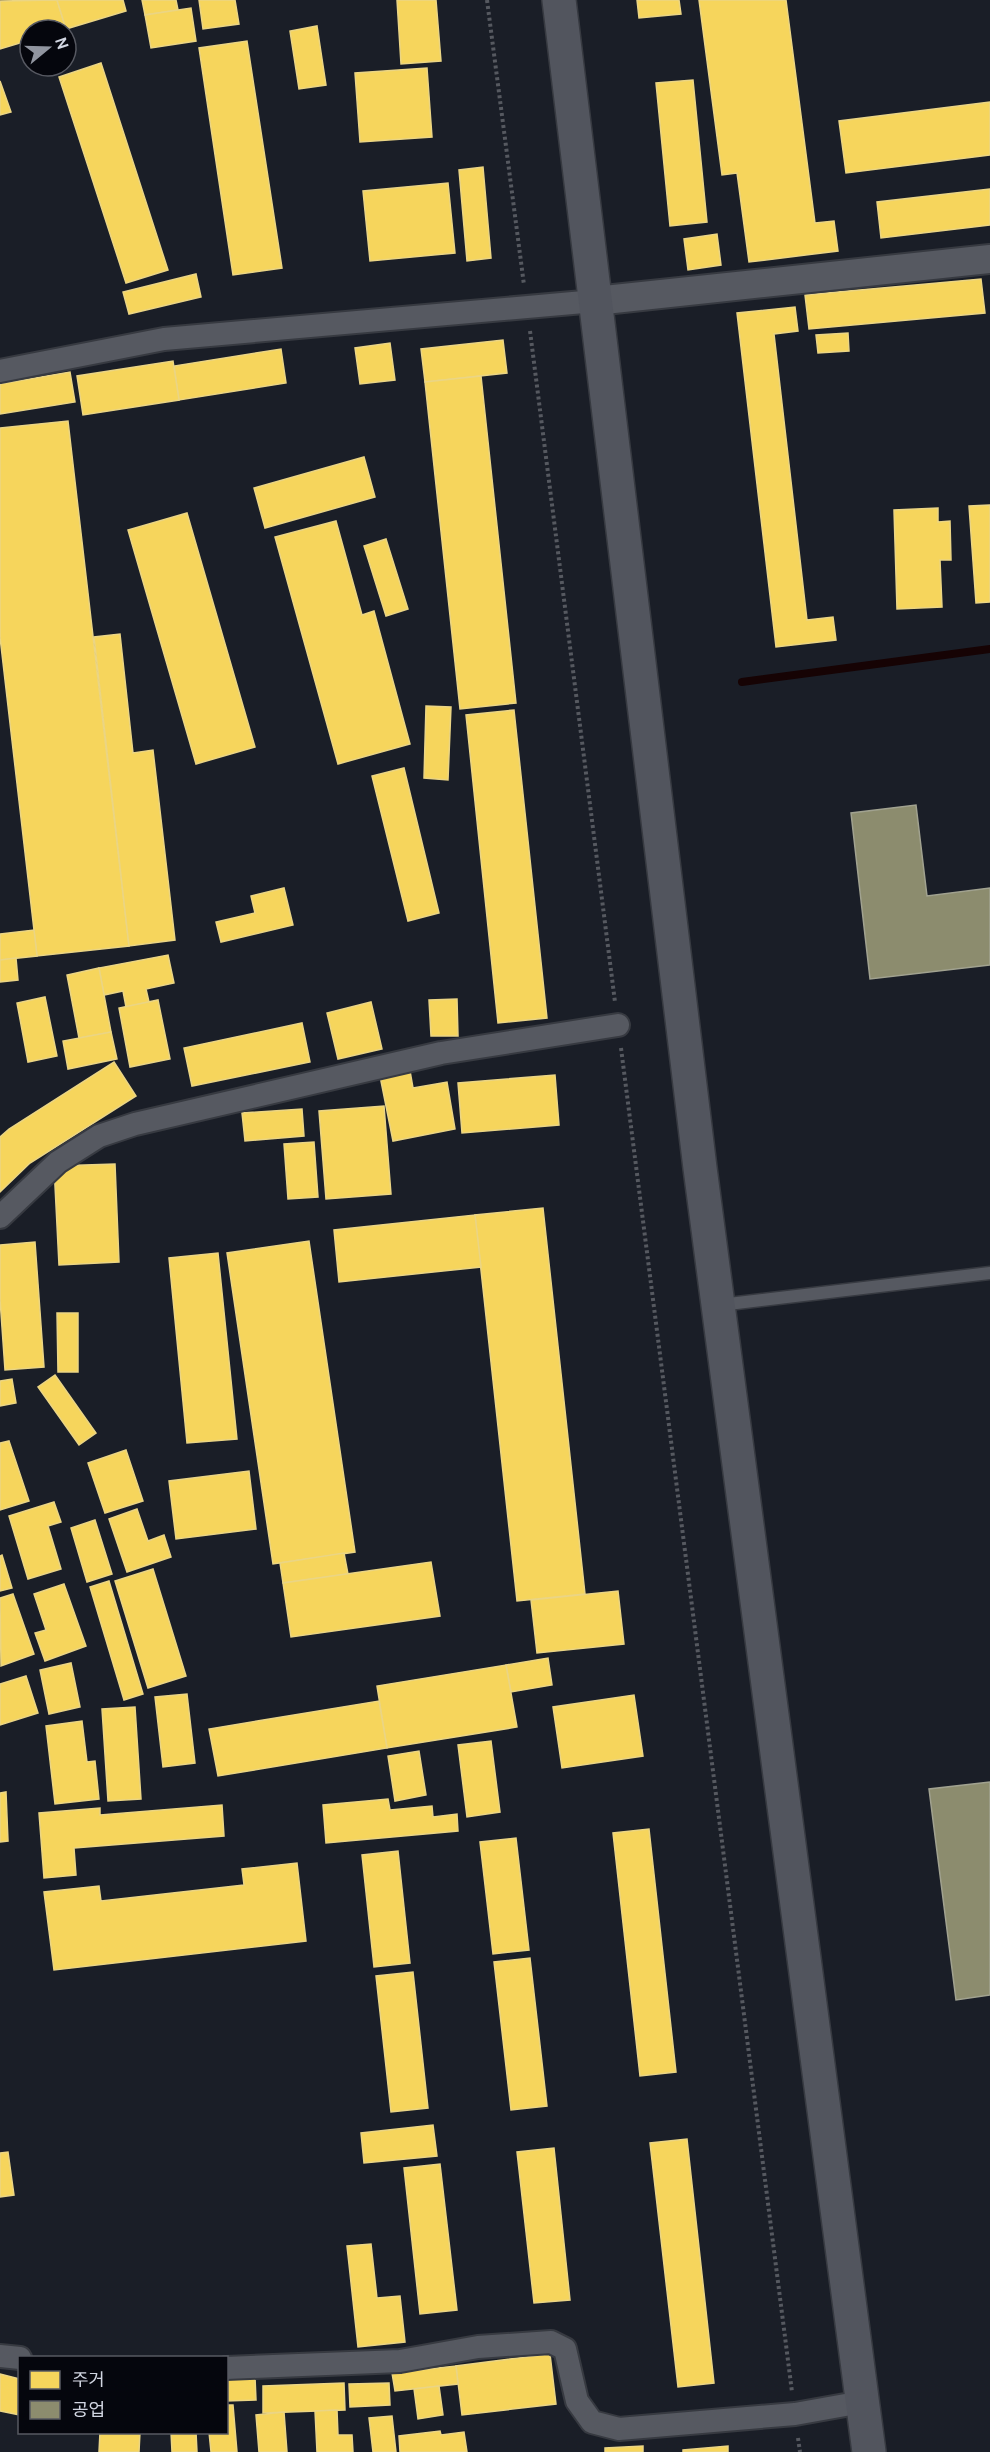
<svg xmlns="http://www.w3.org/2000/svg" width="990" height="2452" font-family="Cabin,'Noto Sans KR',sans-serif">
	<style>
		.homes { fill: #f6d55c; stroke: #ebd584; stroke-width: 1.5 }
		.industry { fill: #8c8c6e; stroke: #a1a290; stroke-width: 1.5 }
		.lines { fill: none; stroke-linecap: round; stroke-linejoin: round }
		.stream { stroke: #160304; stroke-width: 8 }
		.service-casing { stroke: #373a41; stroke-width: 15 }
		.minor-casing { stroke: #373a41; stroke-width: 26 }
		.tertiary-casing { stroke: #373a41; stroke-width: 32 }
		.secondary-casing { stroke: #373a41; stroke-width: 36 }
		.path { stroke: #565960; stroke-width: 4; stroke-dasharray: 3 3; stroke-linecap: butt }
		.service { stroke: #565961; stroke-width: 12 }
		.minor { stroke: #565961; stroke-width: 22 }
		.tertiary { stroke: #565961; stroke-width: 28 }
		.secondary { stroke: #52555e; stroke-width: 33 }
	</style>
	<rect width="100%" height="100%" fill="#1a1e27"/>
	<g class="homes">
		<polygon points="57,0 66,29 30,30 30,40 0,49 0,1"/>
		<polygon points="57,0 123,0 126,11 66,29"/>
		<polygon points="142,0 176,0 178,10 145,15"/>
		<polygon points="199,0 235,0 239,24 203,29"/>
		<polygon points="397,0 436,0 441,61 401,64"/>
		<polygon points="637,0 679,0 681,14 639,18"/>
		<polygon points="699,0 786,0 815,223 834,221 838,251 749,262 737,173 722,175"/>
		<polygon points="191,8 196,41 151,48 145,15"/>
		<polygon points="317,26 326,85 299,89 290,31"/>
		<polygon points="247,41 282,268 233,275 199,48"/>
		<polygon points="101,63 168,270 126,283 59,77"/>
		<polygon points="427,68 432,137 360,142 355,73"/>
		<polygon points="693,80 707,222 670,226 656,83"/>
		<polygon points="0,81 11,112 0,115"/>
		<polygon points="990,102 990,155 846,173 839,121"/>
		<polygon points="483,167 491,258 467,261 459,170"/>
		<polygon points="448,183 455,253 370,261 363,191"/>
		<polygon points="990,189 990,225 881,238 877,202"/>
		<polygon points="717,234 721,265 688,270 684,239"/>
		<polygon points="196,274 201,297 129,314 123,292"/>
		<polygon points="981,279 985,313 809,329 805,295"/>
		<polygon points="795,307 798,331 774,334 807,620 833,617 836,640 776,647 737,313"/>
		<polygon points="848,333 849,351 818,353 816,335"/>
		<polygon points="503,340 507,373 425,382 421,349"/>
		<polygon points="390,343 395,380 360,384 355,348"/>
		<polygon points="281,349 286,383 179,400 174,366"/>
		<polygon points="173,361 179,400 83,415 77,376"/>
		<polygon points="70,372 75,402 0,414 0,384"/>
		<polygon points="481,376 516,703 460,709 425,382"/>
		<polygon points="68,421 129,946 37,956 0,637 0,428"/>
		<polygon points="364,457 375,497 265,528 254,488"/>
		<polygon points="990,505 990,602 976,603 969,506"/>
		<polygon points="938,508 938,522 950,521 951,560 940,560 942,607 897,609 894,510"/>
		<polygon points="187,513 255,747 196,764 128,530"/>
		<polygon points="336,521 362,615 374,611 410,744 338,764 275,537"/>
		<polygon points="386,539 408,609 386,616 364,546"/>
		<polygon points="120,634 133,753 153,750 175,940 129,946 94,637"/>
		<polygon points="426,706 451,707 448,780 424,778"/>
		<polygon points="514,710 547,1018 498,1023 466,715"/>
		<polygon points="404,768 439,913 408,921 372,776"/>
		<polygon points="284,888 293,925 221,942 216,922 255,913 251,896"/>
		<polygon points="34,930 37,956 0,960 0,934"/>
		<polygon points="168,955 174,983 146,989 149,1002 126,1007 123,991 104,995 99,968"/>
		<polygon points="16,958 18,980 0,982 0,960"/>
		<polygon points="99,968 111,1032 79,1038 67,975"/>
		<polygon points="45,997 57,1056 28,1062 17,1003"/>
		<polygon points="457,999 458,1036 431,1036 429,1000"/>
		<polygon points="158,1000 170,1059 130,1067 119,1008"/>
		<polygon points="371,1002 382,1049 338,1059 327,1013"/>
		<polygon points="302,1023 310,1062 192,1086 184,1048"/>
		<polygon points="111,1032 117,1059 68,1069 63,1041"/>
		<polygon points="114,1062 136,1096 30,1163 0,1192 0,1137 9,1129"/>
		<polygon points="410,1071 413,1088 447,1082 455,1129 393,1141 380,1076"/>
		<polygon points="555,1075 559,1125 462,1133 458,1083"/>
		<polygon points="384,1106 391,1194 326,1199 319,1111"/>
		<polygon points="302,1109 304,1136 245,1141 242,1113"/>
		<polygon points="314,1142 318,1197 288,1199 284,1144"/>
		<polygon points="115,1164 119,1262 59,1265 54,1166"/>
		<polygon points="543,1208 585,1594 517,1601 475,1215"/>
		<polygon points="475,1215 481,1267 339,1282 334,1230"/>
		<polygon points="309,1241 355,1552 273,1564 227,1253"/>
		<polygon points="35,1242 44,1367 5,1370 0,1299 0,1245"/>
		<polygon points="218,1253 237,1439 187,1443 169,1258"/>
		<polygon points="57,1313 78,1313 78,1372 58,1372"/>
		<polygon points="55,1375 96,1433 79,1445 38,1387"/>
		<polygon points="12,1379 16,1403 0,1406 0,1381"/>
		<polygon points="9,1441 29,1501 0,1510 0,1443"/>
		<polygon points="126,1450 143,1501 105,1513 88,1463"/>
		<polygon points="249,1471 256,1529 176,1539 169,1481"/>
		<polygon points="54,1502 61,1522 48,1526 61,1569 28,1579 9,1516"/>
		<polygon points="137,1509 148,1541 164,1535 171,1557 127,1572 109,1519"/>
		<polygon points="95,1520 112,1574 87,1582 71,1528"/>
		<polygon points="344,1553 348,1574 283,1583 280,1563"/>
		<polygon points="2,1555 12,1588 0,1591 0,1556"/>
		<polygon points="431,1562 440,1616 291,1637 283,1583"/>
		<polygon points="153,1569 186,1676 148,1688 115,1581"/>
		<polygon points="109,1581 143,1694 124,1700 90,1587"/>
		<polygon points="64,1584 86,1646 45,1661 35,1633 46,1630 34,1594"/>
		<polygon points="618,1591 624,1644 537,1653 531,1600"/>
		<polygon points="13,1594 34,1654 1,1666 0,1598"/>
		<polygon points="548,1658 552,1685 511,1692 506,1665"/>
		<polygon points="71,1663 80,1707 49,1714 40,1670"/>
		<polygon points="506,1665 517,1727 387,1748 377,1686"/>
		<polygon points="26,1676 38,1713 0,1725 0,1684"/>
		<polygon points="187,1694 195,1763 163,1767 155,1697"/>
		<polygon points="634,1695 643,1756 562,1768 553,1707"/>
		<polygon points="379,1701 387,1748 218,1776 209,1729"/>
		<polygon points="135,1707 141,1799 108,1801 102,1709"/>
		<polygon points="82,1721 87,1762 95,1761 99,1799 55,1804 46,1726"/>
		<polygon points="491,1741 500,1812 467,1817 458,1745"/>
		<polygon points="419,1751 426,1795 395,1801 388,1756"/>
		<polygon points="6,1792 8,1841 0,1842 0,1793"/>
		<polygon points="388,1799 390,1810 432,1806 433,1817 457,1814 458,1831 326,1843 323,1805"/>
		<polygon points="222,1805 224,1836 74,1848 76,1875 44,1878 39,1813 100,1808 100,1815"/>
		<polygon points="649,1829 676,2072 640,2076 613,1833"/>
		<polygon points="516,1838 529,1950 493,1954 480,1842"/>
		<polygon points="398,1851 410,1963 374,1967 362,1855"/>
		<polygon points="297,1863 306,1941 54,1970 44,1892 99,1886 101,1901 244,1885 242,1869"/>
		<polygon points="530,1958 547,2106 511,2110 494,1962"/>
		<polygon points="413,1972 428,2108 391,2112 376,1976"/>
		<polygon points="433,2125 437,2156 364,2163 361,2133"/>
		<polygon points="687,2139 714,2383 678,2387 650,2143"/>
		<polygon points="554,2148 570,2300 534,2303 517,2152"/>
		<polygon points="8,2152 14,2195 0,2197 0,2153"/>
		<polygon points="440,2164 457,2310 420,2314 404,2168"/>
		<polygon points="371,2244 377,2298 400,2296 405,2342 358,2347 347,2246"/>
		<polygon points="550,2354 556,2404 462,2415 456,2366"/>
		<polygon points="456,2366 458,2384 395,2391 392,2373"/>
		<polygon points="0,2374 20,2379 20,2415 0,2411"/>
		<polygon points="255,2377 256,2400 226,2401 226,2378"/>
		<polygon points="344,2383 345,2410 263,2413 263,2386"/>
		<polygon points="389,2383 390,2405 350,2407 349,2384"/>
		<polygon points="439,2386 443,2415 418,2419 414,2389"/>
		<polygon points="226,2405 233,2405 237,2452 211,2452 209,2432 226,2432"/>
		<polygon points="337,2410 338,2435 352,2435 353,2452 317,2452 315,2411"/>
		<polygon points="284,2412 287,2452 259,2452 256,2415"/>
		<polygon points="392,2416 396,2452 373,2452 369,2418"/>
		<polygon points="440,2431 441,2435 464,2432 467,2452 400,2452 399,2436"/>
		<polygon points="100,2432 140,2432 139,2452 99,2452"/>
		<polygon points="171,2432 196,2432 197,2452 172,2452"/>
		<polygon points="643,2446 643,2452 605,2452 605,2448"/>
		<polygon points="728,2446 728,2452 683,2452 683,2450"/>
	</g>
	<g class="industry">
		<polygon points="916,805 927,896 990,888 990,965 870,979 851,813"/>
		<polygon points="990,1782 990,1995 956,2000 929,1789"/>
	</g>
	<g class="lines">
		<polyline class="stream" points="742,682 990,649"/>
		<defs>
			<polyline id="service" points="720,1305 990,1273"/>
			<g id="minor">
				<polyline points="0,371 164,339 595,301"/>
				<polyline points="0,1217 58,1162 99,1136 135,1124 441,1053 618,1025"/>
				<polyline points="0,2356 20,2358"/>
				<polyline points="226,2368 400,2361 478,2347 551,2342 565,2349 577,2401 592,2422 619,2429 795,2414 862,2402"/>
			</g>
			<polyline id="tertiary" points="595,301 990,259"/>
			<polyline id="secondary" points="559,0 700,1168 869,2452"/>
		</defs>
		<use href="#service" class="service-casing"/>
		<use href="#minor" class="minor-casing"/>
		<use href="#tertiary" class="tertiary-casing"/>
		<use href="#secondary" class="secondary-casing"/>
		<g class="path">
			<polyline points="487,0 524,285"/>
			<polyline points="530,331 615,1002"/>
			<polyline points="621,1048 792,2392"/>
			<polyline points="798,2438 800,2452"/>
		</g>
		<use href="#service" class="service"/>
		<use href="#minor" class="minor"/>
		<use href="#tertiary" class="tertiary"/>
		<use href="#secondary" class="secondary"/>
	</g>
	<rect x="18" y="2356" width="210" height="78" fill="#05060d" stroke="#575962" stroke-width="1.5"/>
	<rect x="30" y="2371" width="30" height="18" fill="#f6d55c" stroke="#575962" stroke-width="1.5"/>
	<text x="72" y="2386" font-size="18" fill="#d1d5e1">주거</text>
	<rect x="30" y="2401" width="30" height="18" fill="#8c8c6e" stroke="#575962" stroke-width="1.5"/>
	<text x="72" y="2416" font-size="18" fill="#d1d5e1">공업</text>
	<g transform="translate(48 48) rotate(71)"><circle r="28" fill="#05060d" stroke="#575962" stroke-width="1.5"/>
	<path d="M0-4.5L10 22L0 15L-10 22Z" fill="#9195a0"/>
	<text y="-9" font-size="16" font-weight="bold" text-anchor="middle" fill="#d1d5e1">N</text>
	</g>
</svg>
